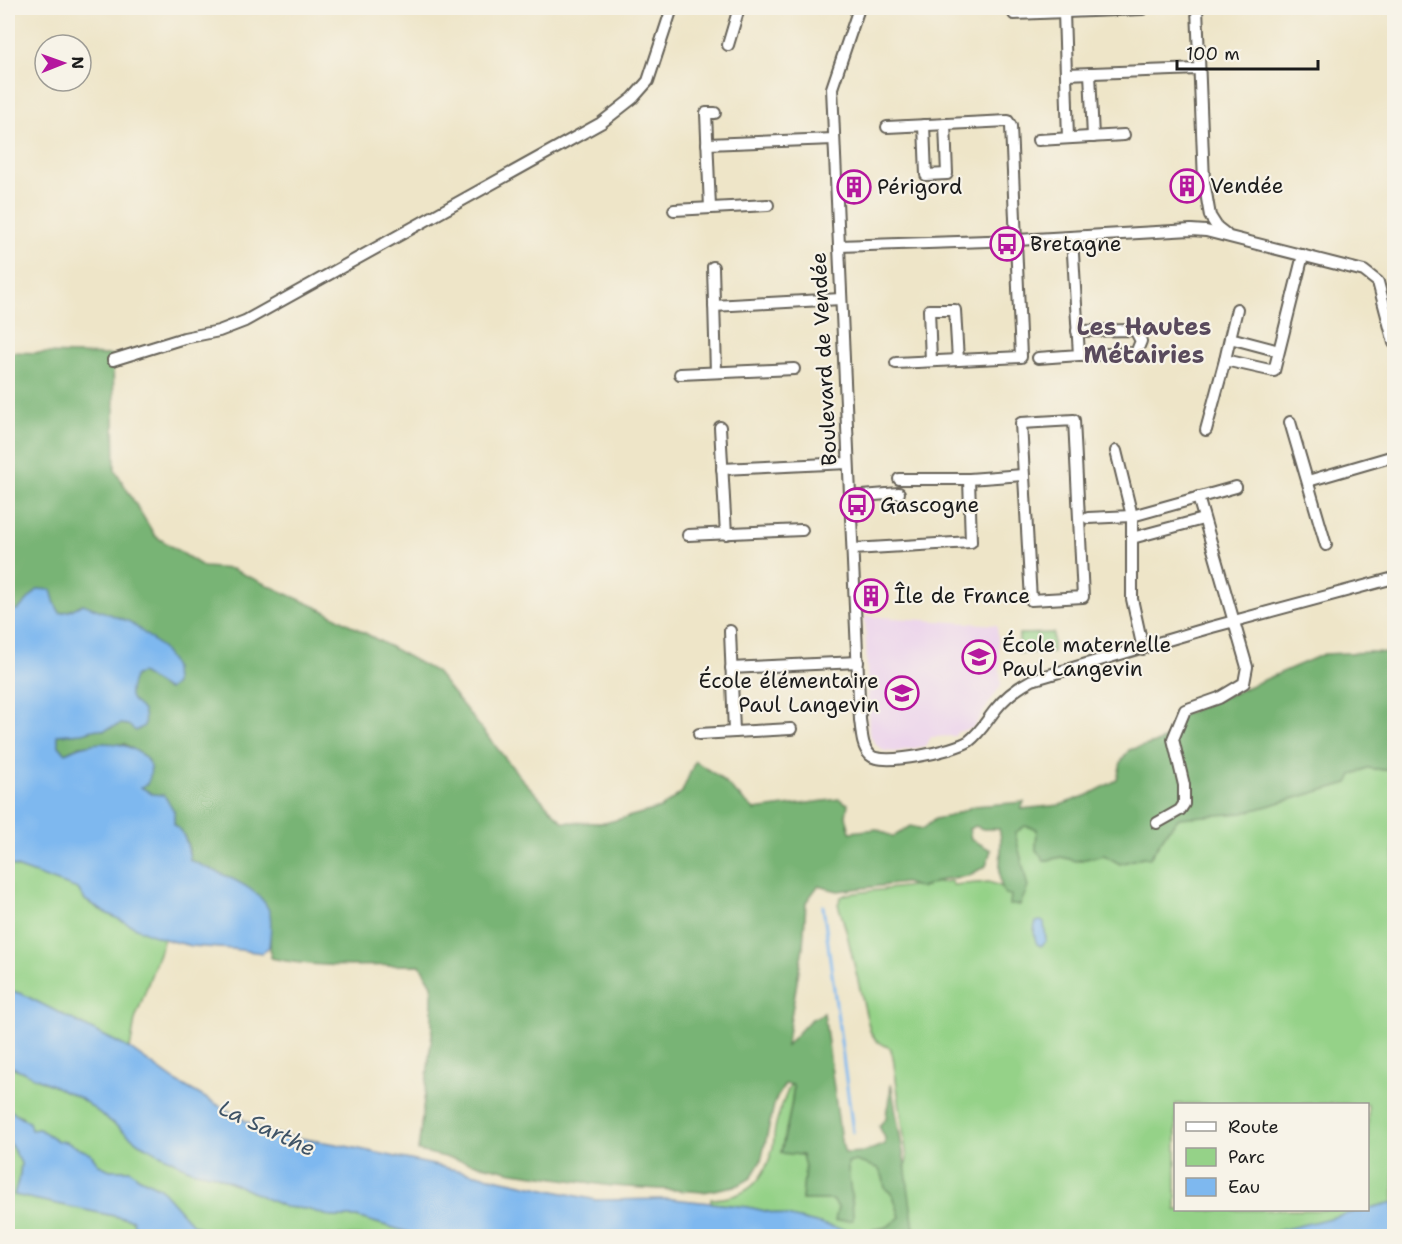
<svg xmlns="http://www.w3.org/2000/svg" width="1402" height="1244" font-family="'Shantell Sans',sans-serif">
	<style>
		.built { fill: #ebd1ec }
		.green { fill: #95d288; stroke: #587752; stroke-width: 1.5 }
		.forest { fill: #78b474; stroke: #4a6848; stroke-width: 1.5 }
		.water { fill: #7eb8ef; stroke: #4d6a86; stroke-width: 1.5 }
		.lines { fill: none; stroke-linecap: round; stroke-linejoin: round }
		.stream { stroke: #7eb8ef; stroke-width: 3 }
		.minor-casing { stroke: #666258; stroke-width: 14 }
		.minor { stroke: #fff; stroke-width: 10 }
		.labels { text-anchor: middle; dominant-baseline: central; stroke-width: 4.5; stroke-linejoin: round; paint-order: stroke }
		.poi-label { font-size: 21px; fill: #1c1c1c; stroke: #f7f3e8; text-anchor: start }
		.street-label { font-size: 21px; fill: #1c1c1c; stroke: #f7f3e8 }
		.water-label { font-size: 22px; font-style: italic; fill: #3e5366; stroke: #f7f3e8 }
		.quarter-label { font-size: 24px; font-weight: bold; fill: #594a5c; stroke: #f7f3e8 }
	</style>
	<rect width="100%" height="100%" fill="#f7f3e8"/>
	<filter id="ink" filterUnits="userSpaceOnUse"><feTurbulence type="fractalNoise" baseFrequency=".0167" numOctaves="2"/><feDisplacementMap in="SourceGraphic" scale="12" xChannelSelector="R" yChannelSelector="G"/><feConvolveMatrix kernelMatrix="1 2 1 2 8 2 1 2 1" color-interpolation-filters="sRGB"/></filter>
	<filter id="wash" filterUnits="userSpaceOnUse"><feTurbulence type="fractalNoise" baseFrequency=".008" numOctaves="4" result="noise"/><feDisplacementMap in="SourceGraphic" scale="24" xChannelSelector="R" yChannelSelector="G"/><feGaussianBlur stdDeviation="1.35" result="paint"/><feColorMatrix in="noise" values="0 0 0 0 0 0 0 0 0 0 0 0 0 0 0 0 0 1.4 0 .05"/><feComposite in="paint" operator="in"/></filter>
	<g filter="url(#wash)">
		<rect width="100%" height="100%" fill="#eee5c8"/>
		<polygon class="built" points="865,616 997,625 1001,685 973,728 957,732 955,736 931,737 926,746 895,752 884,751 875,744 869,733"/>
		<g class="green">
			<polygon points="1053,633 1053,652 1019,653 1019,634"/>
			<polygon points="1367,768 1394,771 1394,1202 1368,1209 1368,1104 1176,1104 1176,1210 1366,1210 1258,1236 939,1236 935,1234 927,1236 915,1236 905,1172 907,1158 893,1057 890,1048 876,1041 870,1031 846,930 838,904 841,897 847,894 951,881 953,885 989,882 1000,886 1005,894 1027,887 1014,833 1025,826 1037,829 1036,850 1044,861 1062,857 1076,861 1104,855 1120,864 1143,857 1150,857 1168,830 1179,818 1351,775"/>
			<polygon points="8,864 78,889 85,900 104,912 164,939 135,1020 130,1049 22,994 8,990"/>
			<polygon points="8,1065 80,1098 139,1143 191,1170 215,1175 285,1207 307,1209 332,1217 356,1217 421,1236 218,1236 192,1224 160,1188 138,1177 130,1170 110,1170 99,1165 91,1154 66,1142 58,1141 39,1129 31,1130 22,1116 8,1111"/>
			<path d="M790,1085h3c0,23 -8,45 -12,67l21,3 3,11 -3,34h31l5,7 15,-2 -5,-29v-13l8,-2 22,7 5,9 2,11 8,7 7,22 -13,10 -15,3 -2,6 -122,-29 -37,-4v-4c35,-1 53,-16 62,-52 1,-7 1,-15 3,-23 3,-13 9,-26 14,-39z"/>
			<polygon points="8,1140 21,1163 20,1174 14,1195 133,1220 136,1236 8,1236"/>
		</g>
		<path class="forest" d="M8,352l105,3 2,115 40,66 49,31 28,2 93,42 111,61 85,106 42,44 42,1 56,-15 21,-16 13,-31 23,15 36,34 85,-11 9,5 -2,12 4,16 27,-3 16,8 17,-11 13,3 12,-10 15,-3 24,-10 50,-4 -3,7 39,-4 28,-10 29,-15 4,-18 8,-12 30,-8 12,-7 7,-18 146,-63 47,-2 23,1v118l-27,-3 -15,7 -4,8 -105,30 -64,5 -11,12 -18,28 -7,-1 -23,7 -16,-9 -28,6 -15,-4 -17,4 -8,-11 1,-21 -12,-3 -10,7 13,54 -8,18h-10l1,-10 -6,-1c-12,-20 1,-43 -6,-65h-16l-8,-3 -6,3 2,10 20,11 -5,16 -18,10 -24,3 -23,9 -16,-5 -67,8 -20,-5 -12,16 -3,45 -17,99 24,-26 14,-7 17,128 4,12 20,-1 20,-8v-6l-6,-12 7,-8 1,-10 2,-2 2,-22 14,80 10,72h-45l2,-6 15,-3 13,-10 -7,-22 -8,-7 -2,-11 -5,-9 -22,-7 -8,2c0,20 6,38 5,57l-18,1 3,-14 -5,-7h-31l3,-34 -3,-11 -21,-2c4,-21 13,-48 12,-68l-8,-1 -10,17 -14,60 -10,17 -12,7 -35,7 -92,-6 -99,-14 -95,-21 14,-117v-49l-12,-20c-47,0 -104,4 -149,-7 -4,-27 7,-40 -14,-64l-67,-34c-1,-14 -4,-27 -16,-36v-13l-22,-17 -12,-7 8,-26 -7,-7 -16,-10 -45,2 -15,7 -6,-7 -2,-11 25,-2 15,-4 7,1 17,-6 7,1 9,-20 -7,-5 -2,-9 7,-16 6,-2 27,17 -85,-86 -14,7 -9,2 -5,-9 -47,8z"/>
		<g class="water">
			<path d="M38,589l13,1 4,14 5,9 9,-2 14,-7 47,18 30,24 11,15 3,7 1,16 -7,6 -27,-17 -6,2c-17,39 14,19 9,51l-8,5 -8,-6 -7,-1 -17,6 -7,-1 -15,4 -25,2 2,11 6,7c24,-12 60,-16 80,5 7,7 7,17 2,26l-6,3 11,7 12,1 10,16v13c12,10 14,22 16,36 24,12 73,26 80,54 2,11 0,23 -1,33l-7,6 -29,-4 -41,-3 -21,-5 -22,-7 -45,-22 -19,-12 -7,-11 -70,-25v-252l11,-3z"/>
			<path d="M1041,921l3,2 2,18 -5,5 -4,-2c-3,-7 -4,-15 -1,-22z"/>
			<polygon points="8,990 22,994 130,1049 174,1080 267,1133 336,1144 596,1200 673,1199 748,1207 871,1236 421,1236 357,1217 332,1217 307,1209 285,1207 215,1175 191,1170 139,1143 80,1098 8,1065"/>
			<polygon points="10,1110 29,1122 31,1130 39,1129 58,1141 66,1142 91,1154 99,1165 110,1170 130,1170 138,1177 160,1188 192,1224 218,1236 136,1236 133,1220 14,1195 20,1174 21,1163 8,1140 8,1111"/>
			<polygon points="1394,1202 1394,1236 1258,1236"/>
		</g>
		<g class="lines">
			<polyline class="stream" points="823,906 853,1132"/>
		</g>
	</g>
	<g filter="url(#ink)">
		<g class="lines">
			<defs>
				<g id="minor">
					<path d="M859,8l-27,80 28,632c2,11 1,26 10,35 12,12 86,-5 99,-14 11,-8 18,-21 27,-32 10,-13 21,-21 36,-29l180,-53 182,-49"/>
					<polyline points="1197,8 1204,181 1210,216 1217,227 1226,234"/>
					<polyline points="1064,12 1068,138"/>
					<polyline points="1014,14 1143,9"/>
					<polyline points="728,45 739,8"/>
					<polyline points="1090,73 1093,137"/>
					<polyline points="1066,74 1199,69"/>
					<polyline points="924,125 926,175 947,174 945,124"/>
					<polyline points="887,127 1008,121 1011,126 1021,357 896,363"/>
					<polyline points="1038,140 1124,135"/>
					<polyline points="707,144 834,139"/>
					<polyline points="710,208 706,113 715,113"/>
					<polyline points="674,210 768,205"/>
					<polyline points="839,246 1017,240 1191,230 1206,231 1364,271 1378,282 1394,343"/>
					<polyline points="713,267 716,372"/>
					<polyline points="714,306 841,299"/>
					<polyline points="1077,331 1135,330 1141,341 1136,353 1079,355"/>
					<polyline points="1230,338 1237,309"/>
					<polyline points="1279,351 1274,371 1225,360 1230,338 1279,351 1303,255"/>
					<polyline points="1038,358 1079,355 1072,237"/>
					<polyline points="113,360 184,338 219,331 245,321 601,123 633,98 648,81 672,8"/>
					<polyline points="931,361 929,310 955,310 958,360"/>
					<polyline points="680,374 794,369"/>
					<polygon points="1074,420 1083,597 1031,600 1021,423"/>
					<polyline points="1290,422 1326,545"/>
					<polyline points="720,427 726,534"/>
					<polyline points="1206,430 1225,360"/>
					<polyline points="1116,451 1132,516 1132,599 1143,649"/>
					<polyline points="722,469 848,463"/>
					<polyline points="899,479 969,479 1023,475"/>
					<polyline points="1308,481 1394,456"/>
					<polyline points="850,497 899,493"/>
					<polyline points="1088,518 1132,516 1236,487"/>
					<polyline points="688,535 802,530"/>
					<polyline points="1132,538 1203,519"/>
					<polyline points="853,549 971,542 969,479"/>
					<polyline points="730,631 734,732"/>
					<polyline points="731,668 858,662"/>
					<polyline points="699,734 791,729"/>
					<polyline points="1157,823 1180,810 1184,804 1184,785 1173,739 1185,710 1219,698 1244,683 1247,667 1198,497"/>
				</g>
			</defs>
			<use href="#minor" class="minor-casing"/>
			<use href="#minor" class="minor"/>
		</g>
	</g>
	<defs>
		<symbol id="building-ring" viewBox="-11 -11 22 22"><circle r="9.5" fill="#f7f3e8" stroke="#b5179e" stroke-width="1.5"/><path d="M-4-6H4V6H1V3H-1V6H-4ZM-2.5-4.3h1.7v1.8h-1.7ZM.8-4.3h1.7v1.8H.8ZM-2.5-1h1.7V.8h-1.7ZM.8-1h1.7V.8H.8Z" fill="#b5179e"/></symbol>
		<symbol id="bus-ring" viewBox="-11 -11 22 22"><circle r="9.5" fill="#f7f3e8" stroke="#b5179e" stroke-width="1.5"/><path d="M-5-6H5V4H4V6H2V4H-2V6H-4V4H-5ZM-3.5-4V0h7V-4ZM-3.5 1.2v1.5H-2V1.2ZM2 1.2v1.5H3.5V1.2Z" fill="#b5179e"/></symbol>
		<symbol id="school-ring" viewBox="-11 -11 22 22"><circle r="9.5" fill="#f7f3e8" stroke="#b5179e" stroke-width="1.5"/><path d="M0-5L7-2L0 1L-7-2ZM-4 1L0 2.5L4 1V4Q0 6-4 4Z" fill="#b5179e"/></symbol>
	</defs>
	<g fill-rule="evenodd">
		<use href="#building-ring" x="1168" y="167" width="38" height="38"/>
		<use href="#building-ring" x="835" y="168" width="38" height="38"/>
		<use href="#bus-ring" x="988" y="225" width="38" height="38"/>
		<use href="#bus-ring" x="838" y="486" width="38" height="38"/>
		<use href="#building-ring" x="852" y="577" width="38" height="38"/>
		<use href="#school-ring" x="960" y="638" width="38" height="38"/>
		<use href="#school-ring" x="883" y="674" width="38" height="38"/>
	</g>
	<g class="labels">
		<g class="poi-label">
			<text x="1210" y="186">Vendée</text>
			<text x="877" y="187">Périgord</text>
			<text x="1030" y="244">Bretagne</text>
			<text x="880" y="505">Gascogne</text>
			<text x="894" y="596">Île de France</text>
			<text x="1002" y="645">École maternelle<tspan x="1002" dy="24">Paul Langevin</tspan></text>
			<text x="879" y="681" text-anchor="end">École élémentaire<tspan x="879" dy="24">Paul Langevin</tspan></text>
		</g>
		<g class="street-label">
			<text transform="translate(824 359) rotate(-93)">Boulevard de Vendée</text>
		</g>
		<g class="water-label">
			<text transform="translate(267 1128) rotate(25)">La Sarthe</text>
		</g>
		<g class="quarter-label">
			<text x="1144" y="327">Les Hautes<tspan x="1144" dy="28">Métairies</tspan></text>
		</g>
	</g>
	<rect width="1402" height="1244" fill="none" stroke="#f7f3e8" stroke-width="30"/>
	<rect x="1174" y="1103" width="195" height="108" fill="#f7f3e8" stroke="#9f9d96" stroke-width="1.5"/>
	<rect x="1186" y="1122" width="30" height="9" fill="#ffffff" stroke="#9f9d96" stroke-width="1.5"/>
	<text x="1228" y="1133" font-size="18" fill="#1c1c1c">Route</text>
	<rect x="1186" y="1148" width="30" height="18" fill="#95d288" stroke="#9f9d96" stroke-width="1.5"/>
	<text x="1228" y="1163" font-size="18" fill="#1c1c1c">Parc</text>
	<rect x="1186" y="1178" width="30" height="18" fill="#7eb8ef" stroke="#9f9d96" stroke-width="1.5"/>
	<text x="1228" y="1193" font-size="18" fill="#1c1c1c">Eau</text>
	<g transform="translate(63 63) rotate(89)"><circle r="28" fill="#f7f3e8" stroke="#9f9d96" stroke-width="1.5"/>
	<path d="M0-4.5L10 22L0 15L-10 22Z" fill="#b5179e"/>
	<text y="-9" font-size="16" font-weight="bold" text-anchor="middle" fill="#1c1c1c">N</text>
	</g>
	<path d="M1177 60v9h141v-9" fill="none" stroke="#1c1c1c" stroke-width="3"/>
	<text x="1186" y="60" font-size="18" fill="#1c1c1c" stroke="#f7f3e8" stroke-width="4.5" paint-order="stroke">100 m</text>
</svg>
